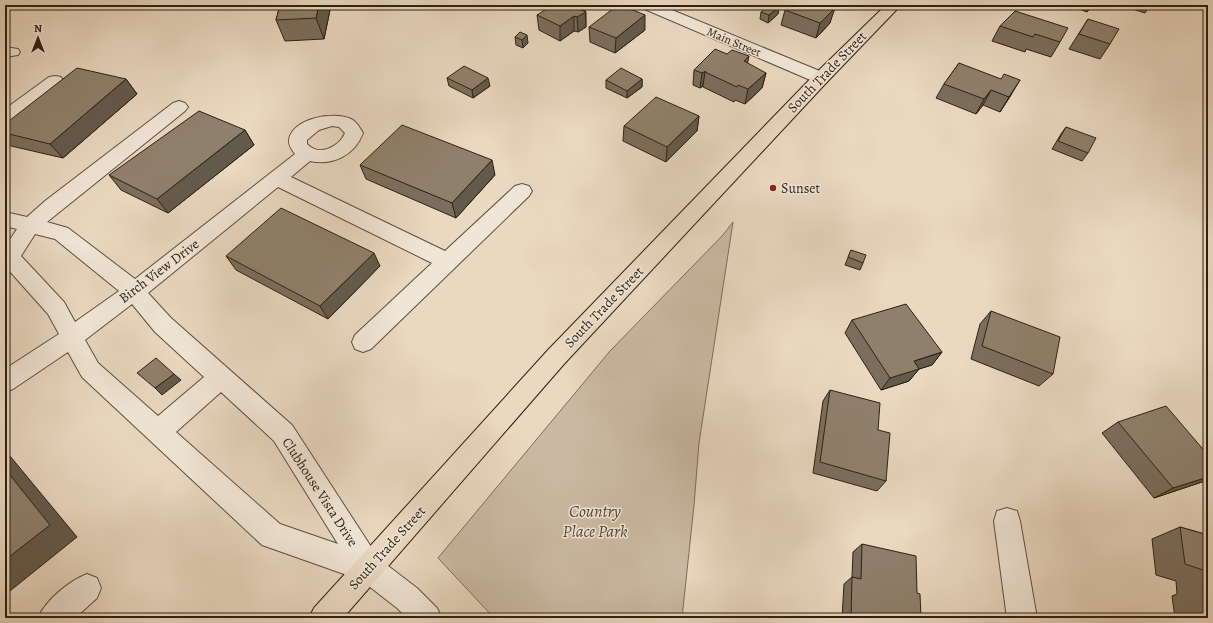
<svg xmlns="http://www.w3.org/2000/svg" width="1213" height="623" font-family="Alegreya,serif">
	<style>
		.green { fill: #cab9a2; stroke: #7b6d5a }
		.lines { fill: none; stroke-linecap: round; stroke-linejoin: round }
		.minor-casing { stroke: #5c4f3d; stroke-width: 2 }
		.major-casing { stroke: #2c2111; stroke-width: 2 }
		.minor { fill: #f1e6d6; fill-rule: evenodd }
		.major { fill: #ead8c0; fill-rule: evenodd }
		.wall { fill: #7b6e5d; stroke: #2c2111 }
		.shaded-wall { fill: #645a4c; stroke: #2c2111 }
		.building { fill: #8f806c; stroke: #2c2111 }
		.poi-dot { fill: #8f2418; stroke: #f1e6d6; stroke-width: 1.5 }
		.labels { text-anchor: middle; dominant-baseline: central; stroke-width: 3; stroke-linejoin: round; paint-order: stroke }
		.far-street-label { font-size: 12px; fill: #2c2111; stroke: #f1e6d6 }
		.street-label { font-size: 14px; fill: #2c2111; stroke: #f1e6d6 }
		.poi-label { font-size: 14px; fill: #2c2111; stroke: #f1e6d6; text-anchor: start }
		.near-park-label { font-size: 17px; font-style: italic; fill: #544735; stroke: #f1e6d6 }
	</style>
	<rect width="100%" height="100%" fill="#ead8c0"/>
	<filter id="stains"><feTurbulence type="fractalNoise" baseFrequency=".005" numOctaves="4"/><feColorMatrix values="0 0 0 0 .2 0 0 0 0 .09 0 0 0 0 .02 0 0 0 .5 -.17"/></filter>
	<radialGradient id="worn" r=".72"><stop offset=".6" stop-color="#630" stop-opacity="0"/><stop offset="1" stop-color="#630" stop-opacity=".3"/></radialGradient>
	<polygon class="green" points="733,222 699,443 694,505 682,618 494,618 438,558 610,351 723,235"/>
	<g class="lines">
		<defs>
			<g id="minor">
				<polygon points="640,5 660,5 827,74 829,78 827,82 821,83 815,82 642,8"/>
				<polygon points="5,47 18,49 20,52 18,55 5,57"/>
				<polygon points="55,76 61,77 63,81 61,85 11,122 5,124 5,109 49,77"/>
				<path d="M179,101l6,2 3,4 -3,4 -138,111 21,6 67,51 160,-125c-3,-4 -7,-9 -6,-14 3,-22 45,-29 62,-21 6,3 9,9 12,14 -8,22 -30,33 -53,28l-19,16 154,74 70,-65 7,-2 7,2 3,5 -3,5 -158,153 -8,3 -8,-3 -3,-7 3,-7 77,-72 -154,-76 -130,106 23,25 121,107 87,134 38,29 20,20 5,10h-35l-10,-10 -36,-28 -99,-35 -180,-168 -14,-25 -55,37 -8,3v-23l54,-35 -11,-20 -43,-48v-19l12,-18 -12,-3v-14l22,5 18,-16 128,-98zM332,126l7,1 6,6c-6,14 -26,24 -38,11v-4l12,-10zM35,234l20,5 64,52 -44,31 -11,-20 -43,-46zM132,304l23,28 49,45 -46,39 -60,-53 -13,-23zM221,392l53,49 64,103 -58,-20 -104,-92z"/>
				<polygon points="1007,508 1017,511 1020,521 1037,618 1007,618 994,521 997,511"/>
				<path d="M87,574l10,4 4,10 -4,10 -22,20h-37c8,-18 31,-37 49,-44z"/>
			</g>
			<polygon id="major" points="886,5 901,5 827,82 564,364 343,618 309,618 314,608 548,350 815,74"/>
		</defs>
		<use href="#minor" class="minor-casing"/>
		<use href="#major" class="major-casing"/>
		<use href="#minor" class="minor"/>
		<use href="#major" class="major"/>
	</g>
	<g class="wall">
		<polygon points="280,5 331,5 324,39 285,41 276,20"/>
		<polygon points="1069,5 1093,5 1087,12"/>
		<polygon points="1120,5 1150,5 1145,13"/>
		<polygon points="829,6 830,23 816,38 781,25 785,10"/>
		<polygon points="779,7 778,14 768,23 760,19 761,12"/>
		<polygon points="1015,11 1060,42 1051,57 1026,49 1025,52 992,41 1000,26"/>
		<polygon points="585,12 586,12 586,27 578,32 574,31 560,41 539,30 537,15"/>
		<polygon points="1088,19 1110,44 1100,59 1069,49"/>
		<polygon points="589,27 645,30 615,53 590,42"/>
		<polygon points="520,32 528,43 523,48 516,45 515,37"/>
		<polygon points="959,63 1011,95 1000,112 983,105 976,114 936,98 944,84"/>
		<polygon points="694,70 766,73 762,88 745,104 735,100 734,102 703,87 703,86 700,88 693,85"/>
		<polygon points="447,78 490,86 473,98 449,86"/>
		<polygon points="126,79 137,94 63,158 11,146 5,139 5,124"/>
		<polygon points="642,79 642,87 627,98 606,88 606,80"/>
		<polygon points="699,116 697,131 666,162 623,141 624,126"/>
		<polygon points="1066,127 1088,153 1082,161 1052,149 1061,134"/>
		<polygon points="245,130 254,145 168,213 121,190 109,175"/>
		<polygon points="360,165 495,175 456,218 366,179"/>
		<polygon points="851,250 863,263 860,270 845,265"/>
		<polygon points="226,256 380,266 328,319 236,270"/>
		<polygon points="991,311 1053,374 1039,386 971,359 980,324"/>
		<polygon points="852,320 942,352 932,365 919,369 909,381 881,390 845,333"/>
		<polygon points="830,390 878,430 886,481 877,491 813,473 823,401"/>
		<polygon points="1118,422 1208,455 1208,479 1202,482 1154,498 1102,433"/>
		<polygon points="1180,527 1208,535 1208,618 1175,618 1172,596 1177,594 1176,581 1156,575 1152,539"/>
		<polygon points="862,544 917,593 921,618 842,618 844,584 852,577 853,552"/>
	</g>
	<g class="shaded-wall">
		<polygon points="319,5 331,5 324,39 316,18"/>
		<polygon points="1091,5 1093,5 1087,12"/>
		<polygon points="585,6 586,27 578,32 577,17 579,9"/>
		<polygon points="779,7 778,14 768,23 769,15"/>
		<polygon points="835,8 830,23 816,38 820,23"/>
		<polygon points="645,15 645,30 615,53 616,38"/>
		<polygon points="574,16 574,31 560,41 560,26"/>
		<polygon points="527,35 528,43 523,48 522,40"/>
		<polygon points="749,56 746,71 744,61"/>
		<polygon points="706,71 705,72 703,86 700,88 702,73"/>
		<polygon points="766,73 762,88 745,104 748,89"/>
		<polygon points="488,78 490,86 473,98 472,90"/>
		<polygon points="126,79 137,94 63,158 50,144"/>
		<polygon points="642,79 642,87 627,98 627,91"/>
		<polygon points="1020,80 1011,95 1000,112 1009,97"/>
		<polygon points="991,90 983,105 976,114 984,99"/>
		<polygon points="699,116 697,131 666,162 667,147"/>
		<polygon points="245,130 254,145 168,213 157,199"/>
		<polygon points="492,160 495,175 456,218 452,203"/>
		<polygon points="374,253 380,266 328,319 320,306"/>
		<polygon points="942,352 932,365 919,369 909,381 881,390 890,378 914,361"/>
		<polygon points="174,374 181,380 162,395 155,388"/>
		<polygon points="5,450 77,537 5,595"/>
		<polygon points="1208,477 1208,479 1202,482 1154,498 1173,488"/>
	</g>
	<g class="building">
		<polygon points="280,5 319,5 316,18 276,20"/>
		<polygon points="553,5 583,5 585,6 579,9 586,12 577,17 574,16 560,26 537,15"/>
		<polygon points="618,5 621,5 645,15 616,38 589,27"/>
		<polygon points="769,5 776,5 779,7 769,15 761,12"/>
		<polygon points="790,5 825,5 835,8 820,23 785,10"/>
		<polygon points="1015,11 1068,28 1060,42 1035,34 1033,37 1000,26"/>
		<polygon points="1088,19 1119,29 1110,44 1079,34"/>
		<polygon points="520,32 527,35 522,40 515,37"/>
		<polygon points="715,49 727,54 732,50 749,56 744,61 766,73 748,89 738,85 737,87 705,72 706,71 702,73 694,70"/>
		<polygon points="959,63 1001,79 1004,74 1020,80 1009,97 991,90 984,99 944,84"/>
		<polygon points="464,66 488,78 472,90 447,78"/>
		<polygon points="77,68 126,79 50,144 5,133 5,124"/>
		<polygon points="621,68 642,79 627,91 606,80"/>
		<polygon points="656,97 699,116 667,147 624,126"/>
		<polygon points="199,111 245,130 157,199 109,175"/>
		<polygon points="402,125 492,160 452,203 360,165"/>
		<polygon points="1066,127 1096,138 1088,153 1058,141"/>
		<polygon points="281,208 374,253 320,306 226,256"/>
		<polygon points="851,250 866,255 863,263 848,257"/>
		<polygon points="906,304 942,352 914,361 919,369 890,378 852,320"/>
		<polygon points="991,311 1060,337 1053,374 982,346"/>
		<polygon points="156,358 174,374 155,388 137,373"/>
		<polygon points="830,390 880,403 878,430 890,433 886,481 820,462"/>
		<polygon points="1166,406 1208,455 1208,477 1173,488 1118,422"/>
		<polygon points="5,469 50,525 5,560"/>
		<polygon points="1180,527 1208,535 1208,586 1206,571 1185,564"/>
		<polygon points="862,544 916,556 917,593 920,594 921,618 851,618 852,577 861,579"/>
		<polygon points="1203,586 1208,586 1208,610 1206,610"/>
	</g>
	<circle class="poi-dot" cx="773" cy="188" r="4"/>
	<g class="labels">
		<g class="far-street-label">
			<text transform="translate(734 42) rotate(23)">Main Street</text>
		</g>
		<g class="street-label">
			<text transform="translate(827 72) rotate(-46)">South Trade Street</text>
			<text transform="translate(159 271) rotate(-37)">Birch View Drive</text>
			<text transform="translate(604 307) rotate(-46)">South Trade Street</text>
			<text transform="translate(320 492) rotate(57)">Clubhouse Vista Drive</text>
			<text transform="translate(387 548) rotate(-48)">South Trade Street</text>
		</g>
		<g class="poi-label">
			<text x="781" y="188">Sunset</text>
		</g>
		<g class="near-park-label">
			<text x="595" y="511">Country<tspan x="595" dy="20">Place Park</tspan></text>
		</g>
	</g>
	<rect width="1213" height="623" fill="none" stroke="#ead8c0" stroke-width="20"/>
	<rect x="6" y="6" width="1201" height="611" fill="none" stroke="#2c2111" stroke-width="2"/>
	<rect x="10" y="10" width="1193" height="603" fill="none" stroke="#2c2111"/>
	<g transform="translate(38 38)" stroke="#f1e6d6" stroke-width="3" paint-order="stroke">
	<path d="M0-3L7 15L0 10L-7 15Z" fill="#2c2111"/>
	<text y="-6" font-size="11" font-weight="bold" text-anchor="middle" fill="#2c2111">N</text>
	</g>
	<rect width="100%" height="100%" filter="url(#stains)"/>
	<rect width="100%" height="100%" fill="url(#worn)"/>
</svg>
